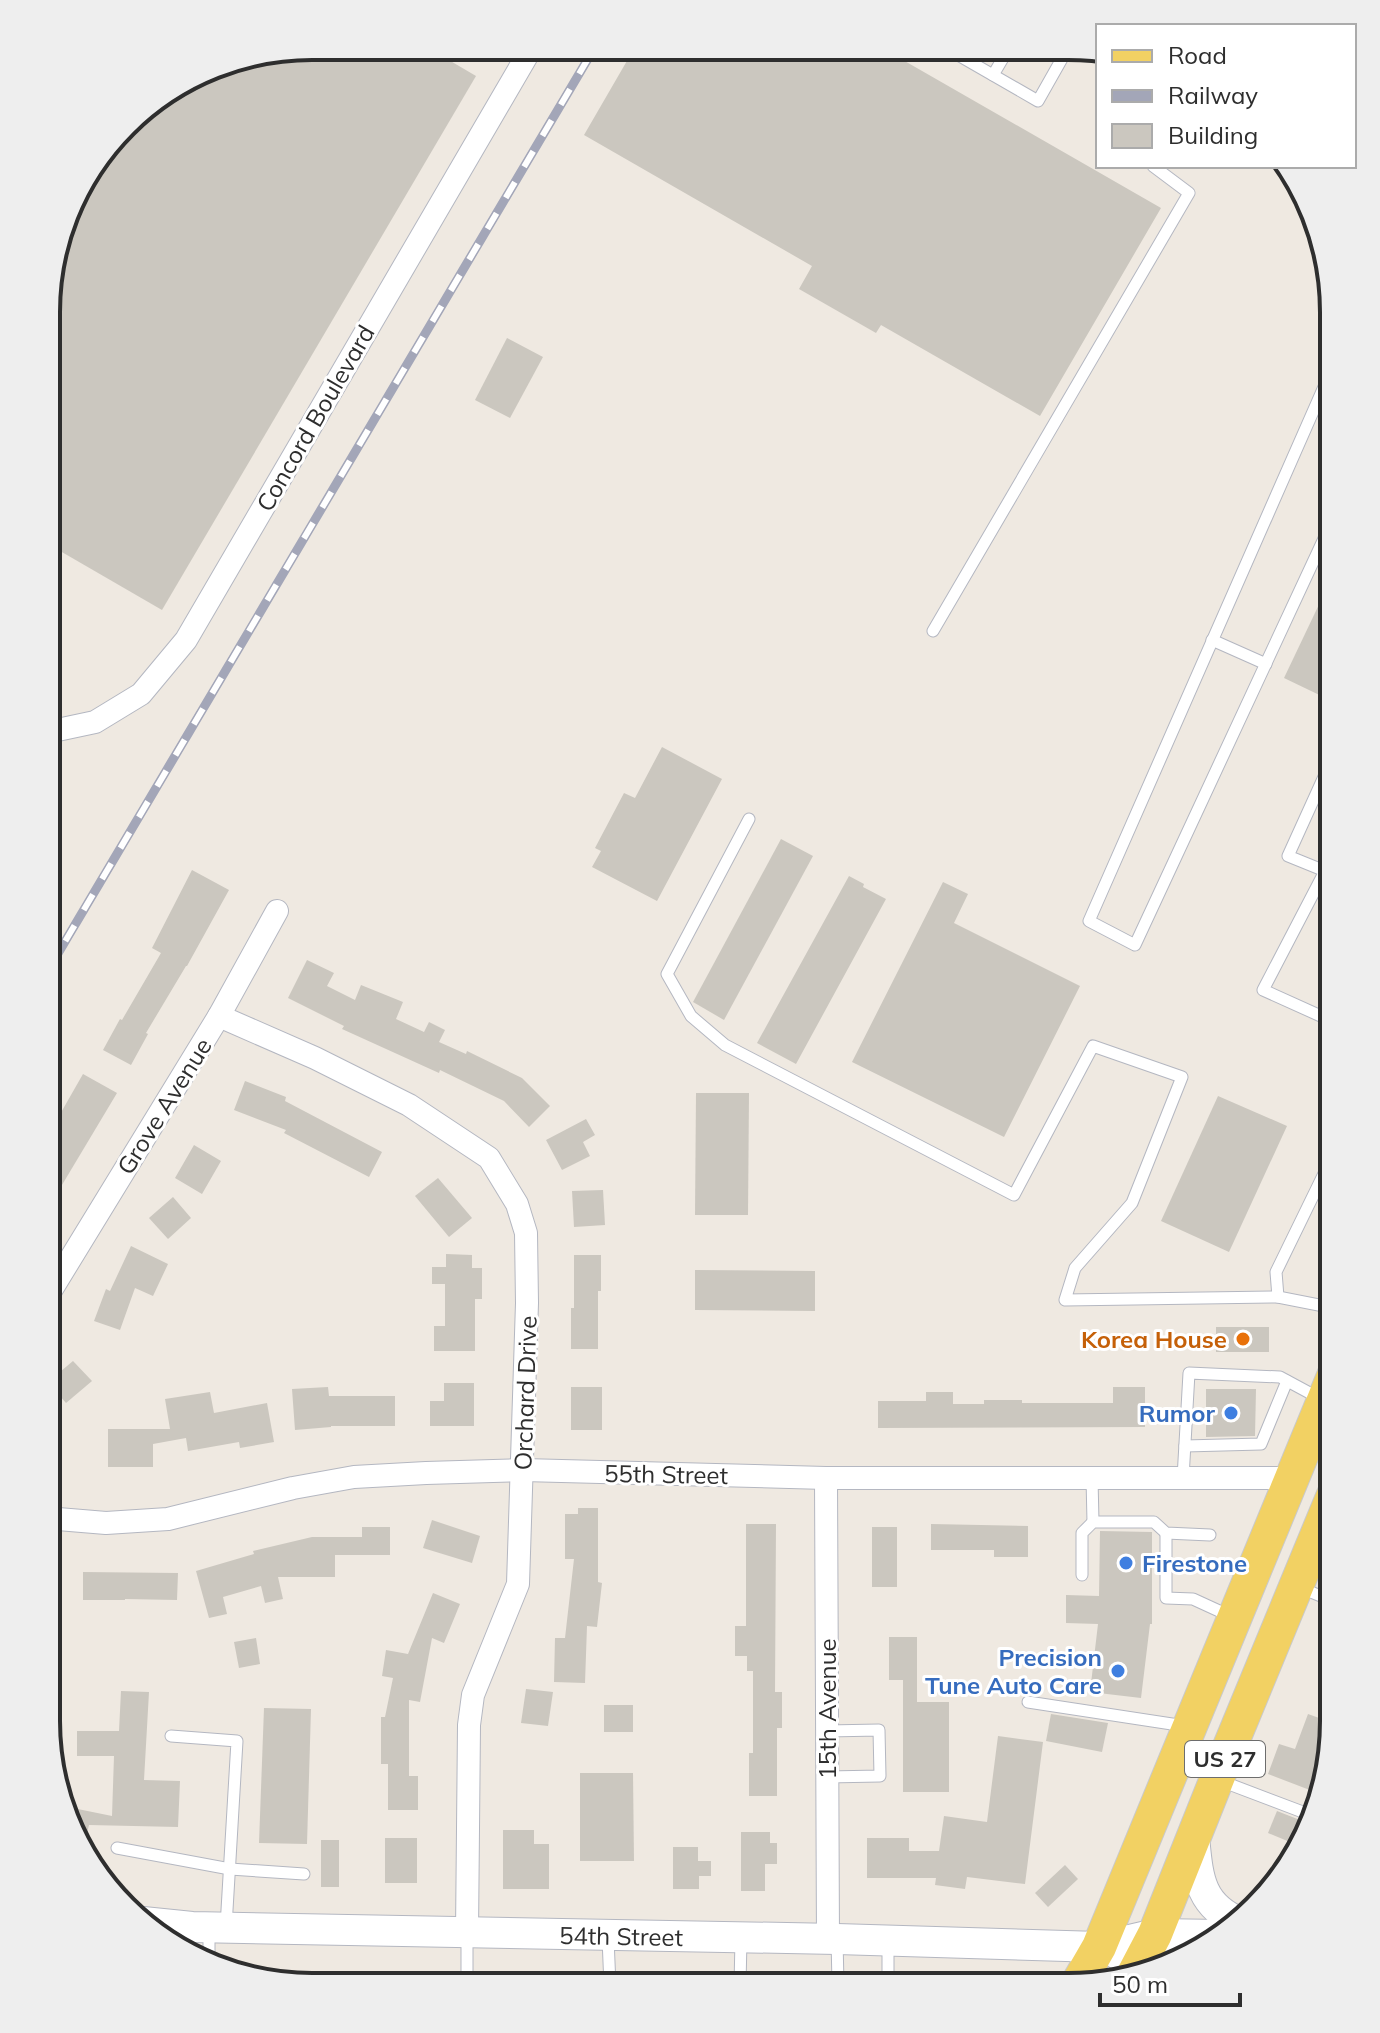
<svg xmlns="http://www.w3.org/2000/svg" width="1380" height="2033" font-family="Mulish,sans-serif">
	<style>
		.building { fill: #cbc7bf }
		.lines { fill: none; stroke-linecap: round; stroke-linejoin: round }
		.lane-casing { stroke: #b4b7c1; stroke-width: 13 }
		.street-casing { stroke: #b4b7c1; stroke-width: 24 }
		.secondary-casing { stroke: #b4b7c1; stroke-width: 32 }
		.primary-casing { stroke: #c9c9c9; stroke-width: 36 }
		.lane { stroke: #fff; stroke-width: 11 }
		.street { stroke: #fff; stroke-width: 22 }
		.secondary { stroke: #fff; stroke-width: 30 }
		.primary { stroke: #f2d163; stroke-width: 34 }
		.rail-casing { stroke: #a3a6b8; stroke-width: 9 }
		.rail { stroke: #fff; stroke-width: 6; stroke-dasharray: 18; stroke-linecap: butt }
		.food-dot { fill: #e8710a; stroke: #fff; stroke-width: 3 }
		.shop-dot { fill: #3f7fe0; stroke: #fff; stroke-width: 3 }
		.labels { text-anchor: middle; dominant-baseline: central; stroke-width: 6; stroke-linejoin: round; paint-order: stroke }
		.shield { fill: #fff; stroke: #6d6d6d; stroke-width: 2 }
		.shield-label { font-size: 22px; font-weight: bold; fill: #2e2e2e }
		.street-label { font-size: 24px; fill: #2e2e2e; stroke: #fff }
		.food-label { font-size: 24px; font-weight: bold; fill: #c56008; stroke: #fff; text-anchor: end }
		.shop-label { font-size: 24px; font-weight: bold; fill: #366cbe; stroke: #fff; text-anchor: end }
		.rim { fill: none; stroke: #2e2e2e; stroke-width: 4 }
	</style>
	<rect width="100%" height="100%" fill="#efe9e1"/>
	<g class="building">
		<polygon points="312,46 425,46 476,76 162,610 48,544 48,277 81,179 137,112 226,60"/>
		<polygon points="635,47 882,48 1161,208 1040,416 881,325 876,333 799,289 812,266 584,135"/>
		<polygon points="507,338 543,357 510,418 475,400"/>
		<polygon points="1334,573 1334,702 1284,678"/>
		<polygon points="662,747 722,779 657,901 592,867 601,851 595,848 624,793 635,798"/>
		<polygon points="781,839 813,856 724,1020 693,1002"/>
		<polygon points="192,870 229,890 187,966 186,966 146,1033 148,1034 131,1065 103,1050 120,1019 122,1020 161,953 152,948"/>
		<polygon points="849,876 864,884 863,887 886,899 796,1064 757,1043"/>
		<polygon points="943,882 968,894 954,923 1080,986 1004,1137 852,1062"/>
		<polygon points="307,960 334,973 327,986 355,1000 361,985 403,1002 396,1019 424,1032 429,1022 445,1030 439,1042 466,1054 467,1051 522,1078 550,1106 529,1127 504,1101 440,1070 439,1073 342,1029 344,1026 288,998"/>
		<polygon points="83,1074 117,1093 47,1210 47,1137"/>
		<polygon points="245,1081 286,1097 285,1101 382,1152 369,1177 284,1133 286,1130 234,1110"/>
		<polygon points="696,1093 749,1093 748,1215 695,1215"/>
		<polygon points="1218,1096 1287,1126 1229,1252 1161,1221"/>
		<polygon points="586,1119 595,1135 583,1142 590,1156 562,1170 546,1140"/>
		<polygon points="194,1145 221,1161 202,1194 175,1178"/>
		<polygon points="438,1178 472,1218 449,1237 415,1196"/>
		<polygon points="603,1190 605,1225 574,1227 572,1191"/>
		<polygon points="173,1197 191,1218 168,1239 149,1218"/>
		<polygon points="131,1246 168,1264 153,1296 135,1288 120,1330 94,1321 106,1289 110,1291"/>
		<polygon points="446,1254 472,1255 472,1268 482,1268 482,1299 475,1299 475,1351 434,1351 434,1326 445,1326 445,1284 432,1284 432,1267 446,1267"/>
		<polygon points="574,1255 601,1255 601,1291 598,1291 598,1349 571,1349 571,1308 574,1308"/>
		<polygon points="695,1270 815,1271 815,1311 695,1310"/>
		<rect x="1216" y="1327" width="53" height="25"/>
		<polygon points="73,1361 92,1381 66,1403 48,1382"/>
		<polygon points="444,1383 474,1383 474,1426 430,1426 430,1401 444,1401"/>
		<polygon points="328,1387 329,1396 395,1396 395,1426 331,1426 331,1427 295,1430 292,1389"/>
		<rect x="571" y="1387" width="31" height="43"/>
		<polygon points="1113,1387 1145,1387 1145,1427 878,1428 878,1401 926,1401 926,1392 953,1392 953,1404 984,1404 984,1400 1022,1400 1022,1403 1113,1403"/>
		<polygon points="1206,1389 1256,1389 1255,1436 1206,1437"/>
		<polygon points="210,1392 214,1413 267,1403 274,1442 240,1448 239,1442 188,1451 186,1438 153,1444 153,1467 108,1467 108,1429 170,1429 165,1399"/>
		<polygon points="578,1508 598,1508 598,1582 602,1583 597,1627 587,1626 585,1683 554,1682 555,1638 565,1638 574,1559 565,1559 565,1514 578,1514"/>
		<polygon points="432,1520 480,1536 472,1563 423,1548"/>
		<polygon points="746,1524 776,1524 775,1692 782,1692 782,1728 777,1728 777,1796 749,1796 749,1753 753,1753 753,1671 747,1671 747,1656 735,1656 735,1626 746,1626"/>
		<polygon points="931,1524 1028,1526 1028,1557 994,1557 994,1550 931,1550"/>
		<polygon points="362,1527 390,1527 390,1555 335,1555 335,1577 278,1577 283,1599 265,1603 261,1586 223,1597 227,1614 209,1618 196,1571 254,1554 253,1551 312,1537 362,1537"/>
		<rect x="872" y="1527" width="25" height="60"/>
		<polygon points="1100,1531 1152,1532 1152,1624 1150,1624 1141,1698 1090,1692 1098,1624 1066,1623 1066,1595 1099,1596"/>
		<polygon points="83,1572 178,1573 177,1600 125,1599 125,1600 83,1600"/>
		<polygon points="433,1593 460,1604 444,1643 432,1638 420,1702 409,1700 409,1776 418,1776 418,1810 388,1810 388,1764 381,1764 381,1717 385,1717 393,1678 382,1676 386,1650 408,1654"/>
		<polygon points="889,1637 917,1637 917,1702 949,1702 949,1792 903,1792 903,1680 889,1680"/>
		<polygon points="256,1638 260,1664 239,1668 234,1642"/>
		<polygon points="526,1689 553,1692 548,1726 521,1723"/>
		<polygon points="121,1691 149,1692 144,1780 180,1781 178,1827 89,1825 84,1846 66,1823 63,1806 112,1816 114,1756 77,1756 77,1731 119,1731"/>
		<rect x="604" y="1705" width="29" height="27"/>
		<polygon points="264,1708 311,1709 307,1844 259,1843"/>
		<polygon points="1051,1714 1108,1723 1102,1752 1046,1741"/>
		<polygon points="1308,1714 1333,1723 1323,1754 1328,1756 1315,1792 1268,1774 1279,1744 1295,1749"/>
		<polygon points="998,1736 1043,1742 1025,1884 967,1877 965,1889 935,1885 936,1878 867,1878 867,1838 909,1838 909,1851 939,1851 944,1816 987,1822"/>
		<polygon points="580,1773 633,1773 634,1861 580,1861"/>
		<polygon points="1277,1811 1305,1822 1297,1845 1268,1833"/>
		<polygon points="503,1830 534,1830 534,1844 549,1844 549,1889 503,1889"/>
		<polygon points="741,1832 770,1832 770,1843 777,1843 777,1864 765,1864 765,1891 741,1891"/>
		<rect x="385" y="1838" width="32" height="45"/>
		<rect x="321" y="1840" width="18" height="47"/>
		<polygon points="673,1847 698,1847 698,1861 711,1861 711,1876 699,1876 699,1889 673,1889"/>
		<polygon points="1065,1865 1078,1879 1048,1907 1035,1893"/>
	</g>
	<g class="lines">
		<defs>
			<g id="lane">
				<polyline points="495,47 523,62"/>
				<polyline points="946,48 1038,101 1068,48"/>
				<polyline points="993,75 1009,48"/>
				<polyline points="1334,517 1135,945 1089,921 1334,364"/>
				<polyline points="933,631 1189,193 1153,166"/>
				<polyline points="1212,640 1266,664"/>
				<polyline points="749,819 667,974 691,1016 725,1045 1014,1195 1093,1046 1182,1077 1132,1203 1075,1268 1065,1300 1278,1297 1334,1308"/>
				<polyline points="1334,853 1325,871 1288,856 1332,759 1334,760"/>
				<polyline points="1325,871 1263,990 1334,1022"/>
				<polyline points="1278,1297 1276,1272 1334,1153"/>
				<polyline points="1185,1446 1261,1444 1287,1381"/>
				<polyline points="1092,1478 1093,1522"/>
				<polyline points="1183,1478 1189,1373 1280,1377 1319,1398"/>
				<polyline points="1166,1533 1166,1598 1193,1599 1230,1616"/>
				<polyline points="1082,1575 1082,1533 1093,1522 1154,1522 1166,1533 1210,1535"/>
				<polyline points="1301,1588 1333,1601"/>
				<polyline points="1028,1702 1185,1726"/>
				<polyline points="827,1731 879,1730 880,1776 827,1777"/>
				<polyline points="171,1736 237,1741 226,1927"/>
				<polyline points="1221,1781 1308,1814"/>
				<polyline points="117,1848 230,1869 304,1874"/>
				<polyline points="467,1934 467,1985"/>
				<polyline points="608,1938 610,1986"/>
				<polyline points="888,1941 888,1986"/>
				<polyline points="209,1956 209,1928"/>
				<polyline points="888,1983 967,1985 968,1987"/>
				<polyline points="740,1984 838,1984 837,1939"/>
				<polyline points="740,1986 741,1939"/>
			</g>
			<g id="street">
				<polyline points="48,732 95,722 141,694 186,640 532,47"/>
				<polyline points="219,1016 315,1058 409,1105 489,1158 517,1204 526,1233 527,1303 518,1584 473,1695 469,1725 467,1933"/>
				<polyline points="47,1297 219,1016 277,911"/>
				<polyline points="826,1478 828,1939"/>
				<polyline points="46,1518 106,1523 168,1519 293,1488 354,1477 426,1473 523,1470 826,1478 1291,1478"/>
			</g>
			<g id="secondary">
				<path d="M1194,1837c4,40 5,69 47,86"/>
				<polyline points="143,1922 192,1927 837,1939 1099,1947 1155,1934 1221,1935"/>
				<polyline points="1119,1955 1139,1963 1175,1964"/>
			</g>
			<g id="primary">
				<polyline points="1134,1974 1155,1934 1222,1766 1333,1497"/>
				<polyline points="1077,1985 1099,1947 1334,1376"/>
			</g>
		</defs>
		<use href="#lane" class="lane-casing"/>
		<use href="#street" class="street-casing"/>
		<use href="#secondary" class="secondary-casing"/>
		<use href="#primary" class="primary-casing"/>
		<use href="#lane" class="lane"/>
		<use href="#street" class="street"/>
		<use href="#secondary" class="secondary"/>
		<use href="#primary" class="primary"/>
		<defs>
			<polyline id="rail" points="47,972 595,47"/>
		</defs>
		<use href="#rail" class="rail-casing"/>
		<use href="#rail" class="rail"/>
	</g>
	<circle class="food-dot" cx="1243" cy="1339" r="8"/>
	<g class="shop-dot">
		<circle cx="1231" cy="1413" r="8"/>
		<circle cx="1126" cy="1563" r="8"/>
		<circle cx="1118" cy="1671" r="8"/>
	</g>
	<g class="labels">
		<rect class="shield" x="1185" y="1741" width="80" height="36" rx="6"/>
		<g class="shield-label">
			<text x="1225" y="1759">US 27</text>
		</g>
		<g class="street-label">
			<text transform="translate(315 418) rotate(-60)">Concord Boulevard</text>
			<text transform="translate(164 1106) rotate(-58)">Grove Avenue</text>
			<text transform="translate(525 1393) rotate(-88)">Orchard Drive</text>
			<text transform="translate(666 1474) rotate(1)">55th Street</text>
			<text transform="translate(827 1709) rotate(-90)">15th Avenue</text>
			<text transform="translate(621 1936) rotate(1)">54th Street</text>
		</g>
		<g class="food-label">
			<text x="1227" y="1339">Korea House</text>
		</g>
		<g class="shop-label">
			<text x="1215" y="1413">Rumor</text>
			<text x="1142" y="1563" text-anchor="start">Firestone</text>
			<text x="1102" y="1657">Precision<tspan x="1102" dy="28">Tune Auto Care</tspan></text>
		</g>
	</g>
	<path d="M0 0H1380V2033H0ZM312 60H1068A252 252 0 0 1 1320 312V1721A252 252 0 0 1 1068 1973H312A252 252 0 0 1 60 1721V312A252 252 0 0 1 312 60Z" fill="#eee" fill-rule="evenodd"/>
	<path class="rim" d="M312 60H1068A252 252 0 0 1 1320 312V1721A252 252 0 0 1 1068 1973H312A252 252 0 0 1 60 1721V312A252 252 0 0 1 312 60Z"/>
	<rect x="1096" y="24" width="260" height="144" fill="#ffffff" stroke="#ababab" stroke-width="2"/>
	<rect x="1112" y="50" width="40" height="12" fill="#f2d163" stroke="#ababab" stroke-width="2"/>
	<text x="1168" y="64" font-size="24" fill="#2e2e2e">Road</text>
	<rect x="1112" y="90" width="40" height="12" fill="#a3a6b8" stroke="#ababab" stroke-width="2"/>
	<text x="1168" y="104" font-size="24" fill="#2e2e2e">Railway</text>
	<rect x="1112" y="124" width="40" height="24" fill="#cbc7bf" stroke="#ababab" stroke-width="2"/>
	<text x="1168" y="144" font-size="24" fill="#2e2e2e">Building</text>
	<path d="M1100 1993v12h140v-12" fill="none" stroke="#2e2e2e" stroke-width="4"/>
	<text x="1112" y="1993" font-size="24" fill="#2e2e2e" stroke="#ffffff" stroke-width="6" paint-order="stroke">50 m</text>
</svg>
